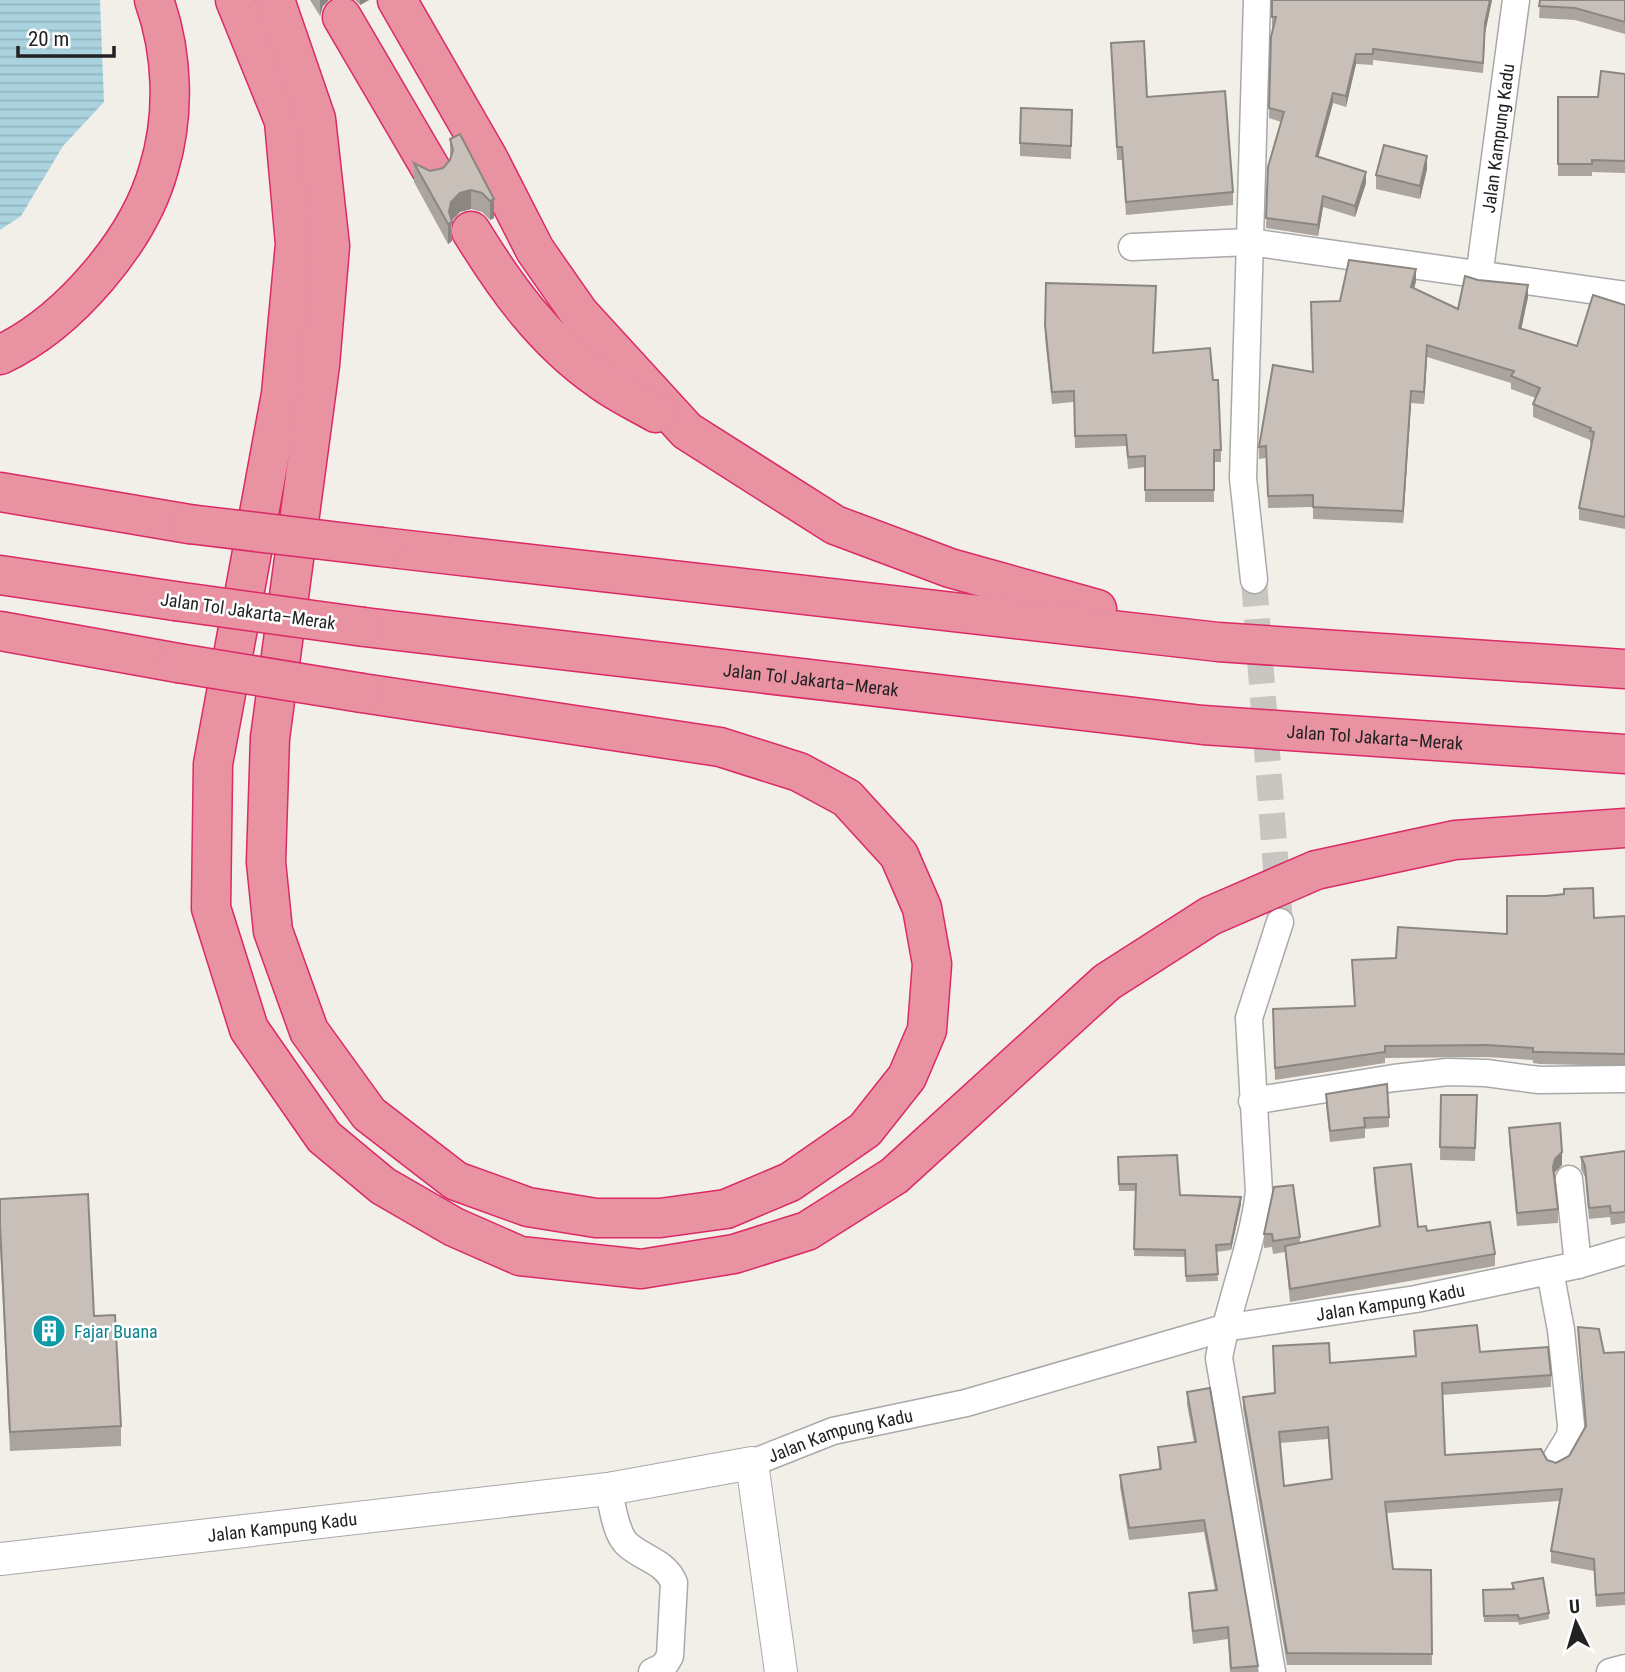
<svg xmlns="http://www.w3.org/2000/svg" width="1625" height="1672" font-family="'Roboto Condensed',sans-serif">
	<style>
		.water { fill: url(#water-rules) }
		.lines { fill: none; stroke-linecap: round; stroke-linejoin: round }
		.minor-tunnel { stroke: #c8c6c1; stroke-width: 26; stroke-dasharray: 26 13; stroke-linecap: butt }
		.minor-casing { stroke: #a9a9a9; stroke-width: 29 }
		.tertiary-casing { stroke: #a9a9a9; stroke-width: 34 }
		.motorway-casing { stroke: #dc2a67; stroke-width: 41 }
		.minor { stroke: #fff; stroke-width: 26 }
		.tertiary { stroke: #fff; stroke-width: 32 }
		.motorway { stroke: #e892a2; stroke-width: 38 }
		.motorway-bridge-casing { stroke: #dc2a67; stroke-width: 41; stroke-linecap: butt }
		.motorway-bridge { stroke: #e892a2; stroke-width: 38 }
		.wall { fill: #aba49e; fill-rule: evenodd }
		.shaded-wall { fill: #8b8681 }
		.building { fill: #c7bfb8; stroke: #8b8681; stroke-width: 2; fill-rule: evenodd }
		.labels { text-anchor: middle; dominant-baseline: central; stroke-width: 5; stroke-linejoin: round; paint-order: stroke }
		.street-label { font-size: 18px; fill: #222; stroke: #fff }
		.culture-label { font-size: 18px; fill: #0d838f; stroke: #fff; text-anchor: start }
	</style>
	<defs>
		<pattern id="water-rules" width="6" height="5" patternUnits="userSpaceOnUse" patternTransform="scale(1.75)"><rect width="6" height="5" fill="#aad3df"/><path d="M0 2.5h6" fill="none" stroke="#92b5bf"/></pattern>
	</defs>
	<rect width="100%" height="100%" fill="#f2efe9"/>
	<polygon class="water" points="0,0 100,0 104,102 63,146 21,216 0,230"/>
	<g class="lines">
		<polyline class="minor-tunnel" points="1254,580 1280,922"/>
		<defs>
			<g id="minor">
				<polyline points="1132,247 1250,242 1625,295"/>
				<path id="s1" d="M1479,277l37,-277"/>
				<polyline points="1254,580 1243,478 1257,0"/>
				<polyline points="1252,1101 1394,1078 1448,1072 1486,1073 1539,1080 1625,1079"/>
				<polyline points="1569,1179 1578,1265"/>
				<polyline points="1550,1271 1561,1330 1571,1425 1570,1436 1556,1459"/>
				<path id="s2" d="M752,1463l81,-32 133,-28 258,-75 192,-29 162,-34 47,-14"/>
				<path d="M608,1489c5,17 7,45 20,56 16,14 38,17 46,38l-4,73 -6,10 -12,6"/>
				<path d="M1272,1672l-53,-314c10,-56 33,-109 40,-166l-10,-174 31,-96"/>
				<polyline points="1610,1672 1625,1668"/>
			</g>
			<g id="tertiary">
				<path id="s3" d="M0,1559l608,-70 144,-26 29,209"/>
			</g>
			<g id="motorway">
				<polyline points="235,0 284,121 295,244 281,394 213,764 211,908 249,1029 324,1137 383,1186 454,1227 520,1256 641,1269 734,1254 807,1231 894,1176 1107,982 1210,916 1316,870 1455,840 1625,828"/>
				<polyline points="275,0 316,119 330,246 320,365 270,738 266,862 273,931 309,1031 369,1114 456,1181 528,1207 596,1218 660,1218 726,1209 790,1182 865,1130 907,1077 927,1030 932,964 922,908 899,855 847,798 799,772 720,747 362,693"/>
				<polyline points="397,0 488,158 535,250 579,313 687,431 835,525 950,568 1097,609"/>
				<polyline points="342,17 431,169"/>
				<path d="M471,231c35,57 73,110 129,149 17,13 37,22 56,33"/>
				<path d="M0,355c68,-32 139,-114 159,-187 16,-53 14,-115 -5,-168"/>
				<polyline points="0,492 189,524"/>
				<polyline points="382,547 1218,642 1625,669"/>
				<polyline points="0,575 175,601"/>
				<path id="s4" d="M364,627l839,98 422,29"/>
				<polyline points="0,631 178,663"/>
			</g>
		</defs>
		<use href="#minor" class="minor-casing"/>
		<use href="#tertiary" class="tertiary-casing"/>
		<use href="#motorway" class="motorway-casing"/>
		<use href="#minor" class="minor"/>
		<use href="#tertiary" class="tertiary"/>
		<use href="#motorway" class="motorway"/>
		<defs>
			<g id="motorway-bridge">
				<polyline points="189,524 382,547"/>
				<polyline points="175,601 364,627"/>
				<polyline points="178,663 362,693"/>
			</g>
		</defs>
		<use href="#motorway-bridge" class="motorway-bridge-casing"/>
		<use href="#motorway-bridge" class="motorway-bridge"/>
	</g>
	<g class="wall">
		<polygon points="310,0 329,0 323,6 320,16"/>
		<polygon points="355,0 369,0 360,5"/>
		<polygon points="1272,0 1492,0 1485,33 1483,73 1373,60 1373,65 1356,64 1346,107 1333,103 1318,157 1366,183 1355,217 1323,207 1318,236 1266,228 1268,167 1281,122 1269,118 1271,37 1274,28 1272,28"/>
		<polygon points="1540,0 1625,0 1625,34 1575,20 1539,18"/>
		<polygon points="1111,43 1147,97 1233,192 1233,205 1126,215 1122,160 1117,160"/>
		<polygon points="1625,74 1625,173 1592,172 1592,176 1558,176 1558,97 1598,97"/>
		<polygon points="1072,123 1071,159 1020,156 1020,143"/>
		<polygon points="450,139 494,199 494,218 490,220 482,212 471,209 460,212 452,221 452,241 448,244 414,182 414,163 430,171 443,168 450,159"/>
		<polygon points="1427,169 1420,199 1376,189 1376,175"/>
		<polygon points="1416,281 1414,289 1458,309 1528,297 1521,329 1577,346 1625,305 1625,529 1579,520 1579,508 1592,444 1590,443 1590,440 1533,417 1533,404 1536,398 1511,389 1511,383 1427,357 1424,404 1411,403 1403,523 1313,519 1313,507 1268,508 1266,458 1259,459 1259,447 1313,372 1340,301"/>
		<polygon points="1046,283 1156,297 1153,353 1213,380 1221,450 1221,462 1214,462 1214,502 1145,502 1145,467 1128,469 1126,446 1075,448 1074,402 1052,404 1045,337"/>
		<polygon points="1625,916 1625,1066 1540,1064 1533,1063 1533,1060 1487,1057 1385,1058 1385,1063 1275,1080 1273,1009 1355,1006 1352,960 1396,958 1507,934 1594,918"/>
		<polygon points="1326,1094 1389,1117 1389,1127 1365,1129 1365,1138 1330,1142 1326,1105"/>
		<polygon points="1441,1095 1477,1095 1475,1161 1440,1160"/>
		<polygon points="1509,1128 1562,1165 1555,1172 1554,1176 1558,1209 1558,1223 1517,1226 1509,1141"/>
		<polygon points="1625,1151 1625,1223 1611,1225 1610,1217 1589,1219 1585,1177 1581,1169 1581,1157"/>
		<polygon points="1118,1157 1180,1195 1241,1204 1231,1250 1216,1252 1218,1281 1186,1282 1185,1257 1134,1256 1135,1191 1119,1191"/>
		<polygon points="1374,1168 1418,1227 1495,1254 1495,1266 1290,1302 1285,1252 1273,1254 1272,1247 1264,1248 1264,1234 1274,1187 1300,1237 1300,1243 1379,1226 1374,1181"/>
		<polygon points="0,1199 94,1316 121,1426 121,1446 10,1451 0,1244"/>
		<path d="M1578,1327l26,26 21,-1v253l-29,2 -2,-36 -43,-8v-12l9,-50 -173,12 6,56 38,1 1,95h-145l-44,-257v-11l32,-4 -2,-47 57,17 85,-7 -1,-25 137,44v12l-109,8 3,60 102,5 9,3 13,-7 16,-29zM1328,1439l3,40 -47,7 -4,-43z"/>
		<polygon points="1187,1392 1258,1666 1258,1672 1230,1672 1228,1639 1193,1644 1189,1605 1189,1593 1215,1590 1204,1532 1129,1540 1120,1487 1120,1475 1159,1469 1158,1447 1194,1443 1187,1404"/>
		<polygon points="1512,1583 1549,1613 1549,1619 1519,1625 1518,1622 1484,1622 1483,1590 1512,1589"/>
	</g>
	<g class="shaded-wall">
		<polygon points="320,0 329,0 323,6 320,16"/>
		<polygon points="360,0 369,0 360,5"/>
		<polygon points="1490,0 1492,0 1485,33 1483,73 1485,23"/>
		<polygon points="1356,54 1356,64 1346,107 1346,96"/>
		<polygon points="1333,93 1333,103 1316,166 1316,156"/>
		<polygon points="1427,156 1427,169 1420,199 1420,186"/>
		<polygon points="1366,172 1366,183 1355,217 1355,206"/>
		<polygon points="471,190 471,209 460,212 451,221 452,241 448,244 448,224 451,202 460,193"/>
		<polygon points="1323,196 1323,207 1318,236 1318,225"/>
		<polygon points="494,199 494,218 490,220 490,201"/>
		<polygon points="1416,269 1416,281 1411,299 1411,287"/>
		<polygon points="1528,285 1528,297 1519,340 1519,328"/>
		<polygon points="1427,345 1427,357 1424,404 1424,392"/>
		<polygon points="1411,391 1411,403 1403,523 1403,511"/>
		<polygon points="1562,1152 1562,1165 1555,1172 1553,1181 1553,1167 1555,1159"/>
		<polygon points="1241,1197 1241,1204 1231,1250 1231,1244"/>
	</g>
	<g class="building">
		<polygon points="1272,0 1490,0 1485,23 1483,63 1373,49 1373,54 1356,54 1346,96 1333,93 1316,156 1366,172 1355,206 1323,196 1318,225 1266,218 1268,167 1284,112 1269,108 1271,37 1276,17 1272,17"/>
		<polygon points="1540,0 1625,0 1625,22 1575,8 1539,6"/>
		<polygon points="1144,41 1147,97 1225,91 1233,192 1126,202 1122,147 1117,147 1111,43"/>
		<polygon points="1601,71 1625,74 1625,161 1592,160 1592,164 1558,164 1558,97 1598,97"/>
		<polygon points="1021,108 1072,110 1071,146 1020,143"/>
		<polygon points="460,134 494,199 490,201 482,193 471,190 460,193 451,202 449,212 452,222 448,224 414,163 430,171 443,168 450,160 453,150 450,139"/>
		<polygon points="1384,145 1427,156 1420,186 1376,175"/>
		<polygon points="1349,260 1416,269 1411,287 1458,309 1465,276 1478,280 1528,285 1519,328 1577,346 1593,295 1625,305 1625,517 1579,508 1594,432 1590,431 1591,428 1533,404 1540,388 1511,376 1514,371 1427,345 1424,392 1411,391 1403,511 1313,507 1313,495 1268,496 1266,446 1259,447 1273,365 1313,372 1311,302 1340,301"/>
		<polygon points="1046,283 1156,286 1153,353 1210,348 1213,380 1218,380 1221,450 1214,450 1214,490 1145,490 1145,456 1128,457 1126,435 1075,436 1074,391 1052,392 1045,325"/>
		<polygon points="1593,888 1594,918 1625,916 1625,1054 1540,1052 1533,1052 1533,1048 1487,1045 1385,1046 1385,1052 1275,1068 1273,1009 1355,1006 1352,960 1396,958 1398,927 1507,934 1507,896 1546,896 1564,894 1564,889"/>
		<polygon points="1387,1084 1389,1117 1364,1118 1365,1127 1330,1131 1326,1094"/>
		<polygon points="1441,1095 1477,1095 1475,1148 1440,1147"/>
		<polygon points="1560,1123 1562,1152 1555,1159 1553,1167 1558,1209 1517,1213 1509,1128"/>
		<polygon points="1625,1151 1625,1212 1611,1213 1610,1206 1589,1208 1585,1166 1581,1157"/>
		<polygon points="1177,1155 1180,1195 1241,1197 1231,1244 1216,1245 1218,1274 1186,1276 1185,1250 1134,1249 1136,1184 1119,1184 1118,1157"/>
		<polygon points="1411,1164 1418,1227 1426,1226 1427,1231 1490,1222 1495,1254 1290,1289 1285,1246 1380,1226 1374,1168"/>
		<polygon points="1293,1185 1300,1237 1273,1241 1272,1234 1264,1234 1274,1187"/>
		<polygon points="88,1194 94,1316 115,1315 121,1426 10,1432 0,1225 0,1199"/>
		<path d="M1477,1325l3,27 68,-5 3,28 -109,8 3,72 96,-6 6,11 9,3 13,-7 17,-30 -8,-99 21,2 5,24 21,-1v241l-29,2 -2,-36 -43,-8 11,-62 -177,13 8,67 38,1 1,84 -145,-1 -44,-256 32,-4 -2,-47 56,-3 1,20 86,-7 -2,-25zM1328,1427l4,52 -48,7 -5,-54z"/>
		<polygon points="1210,1388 1258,1666 1231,1668 1228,1627 1193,1631 1189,1593 1217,1590 1204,1520 1129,1528 1120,1475 1161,1469 1158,1447 1196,1442 1187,1392"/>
		<polygon points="1543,1578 1549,1613 1519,1619 1518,1615 1484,1616 1483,1590 1514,1589 1512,1583"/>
	</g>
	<defs>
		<symbol id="building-disc" viewBox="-11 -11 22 22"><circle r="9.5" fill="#0f9aa8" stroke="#fff"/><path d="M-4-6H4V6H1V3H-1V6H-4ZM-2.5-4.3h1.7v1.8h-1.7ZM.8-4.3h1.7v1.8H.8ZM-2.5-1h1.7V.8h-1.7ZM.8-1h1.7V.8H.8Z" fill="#fff"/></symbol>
	</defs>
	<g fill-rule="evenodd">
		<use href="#building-disc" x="30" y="1312" width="38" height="38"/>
	</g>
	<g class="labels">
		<g class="street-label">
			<text stroke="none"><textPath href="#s1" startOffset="140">Jalan Kampung Kadu</textPath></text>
			<text transform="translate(248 611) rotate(8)">Jalan Tol Jakarta–Merak</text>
			<text stroke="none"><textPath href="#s4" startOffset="450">Jalan Tol Jakarta–Merak</textPath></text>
			<text stroke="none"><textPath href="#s4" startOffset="1017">Jalan Tol Jakarta–Merak</textPath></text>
			<text stroke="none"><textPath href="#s2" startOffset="660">Jalan Kampung Kadu</textPath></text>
			<text stroke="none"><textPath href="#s2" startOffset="93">Jalan Kampung Kadu</textPath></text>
			<text stroke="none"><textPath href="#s3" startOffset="284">Jalan Kampung Kadu</textPath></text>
		</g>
		<g class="culture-label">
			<text x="74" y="1331">Fajar Buana</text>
		</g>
	</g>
	<g transform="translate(1576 1623) rotate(355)" stroke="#ffffff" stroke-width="5" paint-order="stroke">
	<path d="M0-5L12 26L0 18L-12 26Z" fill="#222222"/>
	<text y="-10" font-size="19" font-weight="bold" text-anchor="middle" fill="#222222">U</text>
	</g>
	<path d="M18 46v10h96v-10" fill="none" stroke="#222222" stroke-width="3.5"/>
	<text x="28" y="46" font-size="21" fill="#222222" stroke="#ffffff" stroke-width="5" paint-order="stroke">20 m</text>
</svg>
